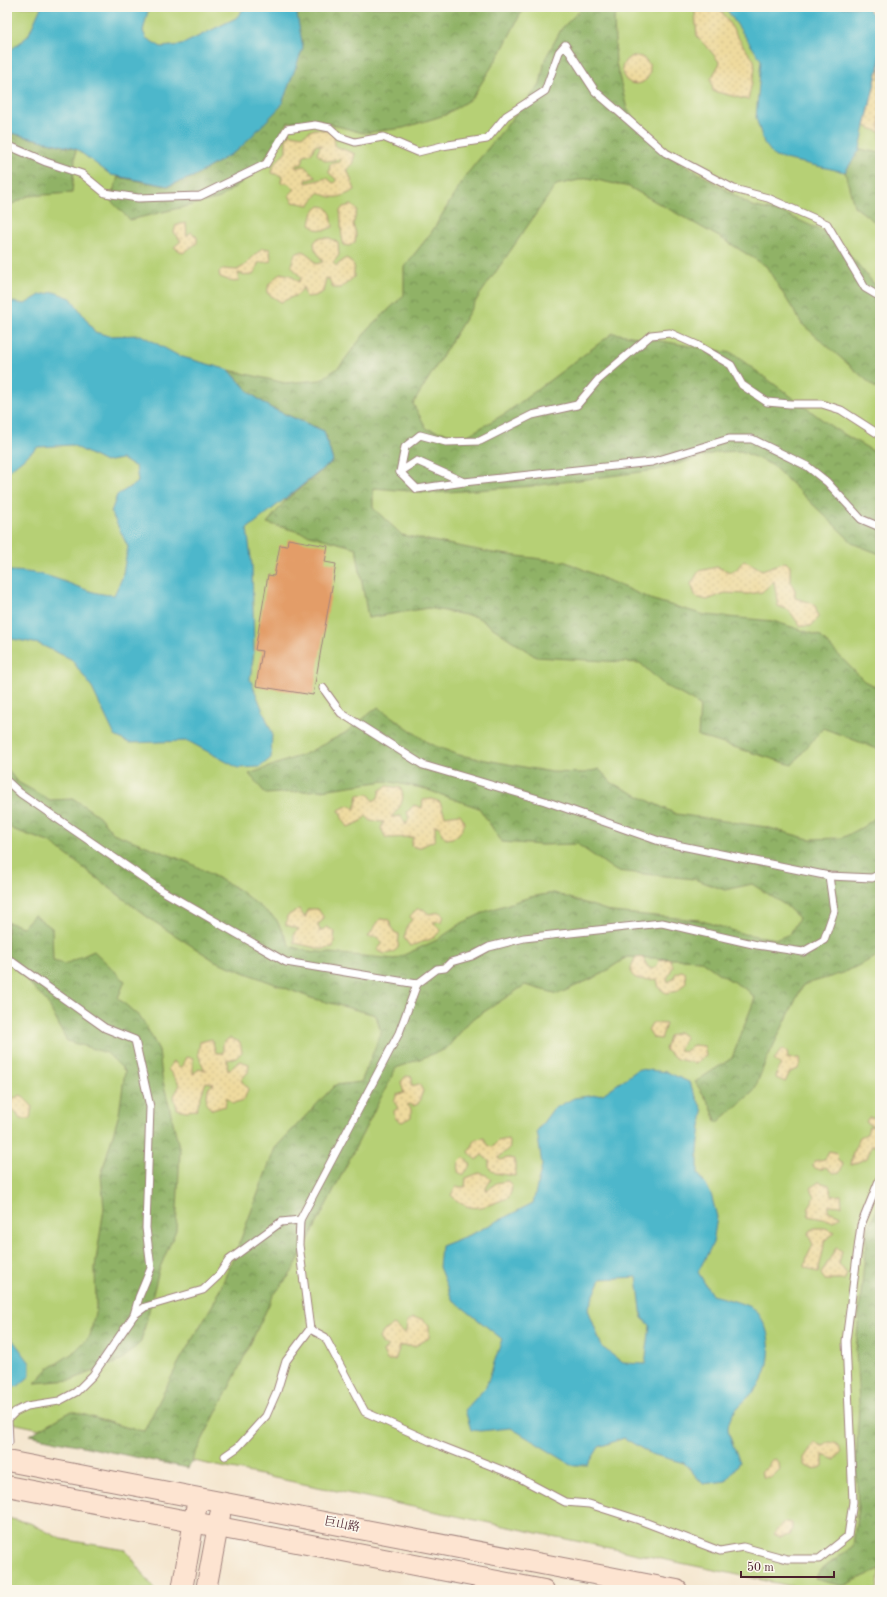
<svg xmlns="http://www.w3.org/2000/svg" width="887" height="1597" font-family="'Old Standard TT','Noto Serif SC',serif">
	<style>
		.grass { fill: #b6d075; stroke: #807850 }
		.forest { fill: url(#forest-crowns); stroke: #6d6848 }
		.sand { fill: url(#sand-dots); stroke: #9c7c64; fill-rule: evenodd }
		.water { fill: #4db7cb; stroke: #4c6b7b; fill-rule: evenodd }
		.building { fill: #e39d68 }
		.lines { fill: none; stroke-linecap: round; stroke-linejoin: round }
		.service-casing { stroke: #a0837e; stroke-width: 9 }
		.secondary-casing { stroke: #a0837e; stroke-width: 22 }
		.service { stroke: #fff; stroke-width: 7 }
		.secondary { stroke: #fde4d1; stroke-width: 20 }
		.labels { text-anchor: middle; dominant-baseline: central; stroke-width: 3.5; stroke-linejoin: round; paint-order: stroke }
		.street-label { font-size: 12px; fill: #4a1f2b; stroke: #fbf7ec }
	</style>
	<defs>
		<pattern id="forest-crowns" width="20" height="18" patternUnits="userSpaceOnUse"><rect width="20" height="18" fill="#90b266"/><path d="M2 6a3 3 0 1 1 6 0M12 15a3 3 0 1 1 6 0" fill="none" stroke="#789054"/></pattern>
		<pattern id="sand-dots" width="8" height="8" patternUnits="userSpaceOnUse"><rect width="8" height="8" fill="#eeda9e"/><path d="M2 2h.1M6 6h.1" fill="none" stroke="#cebb88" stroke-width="1.8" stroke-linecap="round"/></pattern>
	</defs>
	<rect width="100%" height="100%" fill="#fbf7ec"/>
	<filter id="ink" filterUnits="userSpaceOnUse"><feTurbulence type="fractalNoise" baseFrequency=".025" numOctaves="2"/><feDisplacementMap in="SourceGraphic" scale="8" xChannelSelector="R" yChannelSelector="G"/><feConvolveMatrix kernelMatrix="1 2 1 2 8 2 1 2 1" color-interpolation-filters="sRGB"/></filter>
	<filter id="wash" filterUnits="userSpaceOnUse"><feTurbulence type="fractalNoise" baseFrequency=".012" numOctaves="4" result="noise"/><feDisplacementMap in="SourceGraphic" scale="16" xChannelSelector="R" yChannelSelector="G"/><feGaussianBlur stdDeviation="0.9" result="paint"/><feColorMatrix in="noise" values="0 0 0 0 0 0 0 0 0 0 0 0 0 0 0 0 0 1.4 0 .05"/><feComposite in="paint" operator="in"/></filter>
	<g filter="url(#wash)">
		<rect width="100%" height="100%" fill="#f5e7d0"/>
		<g class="grass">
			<polygon points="7,7 880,7 880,1573 877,1590 810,1590 7,1422"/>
			<polygon points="7,1518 30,1523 61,1539 126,1550 155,1590 7,1590"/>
		</g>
		<g class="forest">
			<polygon points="291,7 524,7 501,52 472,98 445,115 403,128 363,133 315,120 288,122 258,170 220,198 130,220 110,200 118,177 168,186 193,177 238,150 296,9"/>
			<polygon points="583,7 621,7 614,18 616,63 627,109 666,153 752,206 783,213 827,233 855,261 880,291 880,392 802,324 766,266 721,238 629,187 588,178 556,185 479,296 413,404 427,429 465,437 506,413 613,333 732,353 835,429 880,455 880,554 854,544 772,465 741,451 718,452 656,470 532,486 434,493 373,488 373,508 402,535 493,553 566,562 653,600 705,615 773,621 820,636 864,681 880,689 880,750 823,728 792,765 698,736 700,705 664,685 640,663 536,657 477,617 428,608 368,618 356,548 267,523 286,500 333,461 324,431 271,408 250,393 229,370 285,383 321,380 340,366 368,329 404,295 404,267 431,233 466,175 540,85 545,59 562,28"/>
			<polygon points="7,132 76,149 72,193 28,196 7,207"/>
			<polygon points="860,149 880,153 880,226 854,206 845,172"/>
			<polygon points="378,707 430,744 459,755 551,772 584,773 599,769 612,783 676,814 766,827 809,839 842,838 863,827 880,814 880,955 843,973 803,985 765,1063 754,1091 717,1123 709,1103 695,1082 732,1058 755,998 747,990 718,973 700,960 627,957 600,975 558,994 525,985 470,1021 446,1049 396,1068 292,1272 273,1296 236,1374 188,1468 29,1435 72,1411 128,1428 144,1431 180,1360 216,1299 239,1244 275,1148 335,1085 361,1082 381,1033 376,1015 311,998 215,961 150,919 51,843 12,829 7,823 7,768 16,781 50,800 74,799 99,816 113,833 190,863 236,888 276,919 290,946 308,951 395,959 437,940 462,923 487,911 530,897 554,893 612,912 699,920 744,934 777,939 790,934 799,918 785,905 752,884 725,890 694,879 616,871 577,844 541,845 502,842 479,808 422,788 385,781 322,790 266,794 249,774 305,754 345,733"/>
			<polygon points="34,915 52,928 53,961 65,964 94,951 125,981 118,998 142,1019 159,1050 162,1077 180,1151 176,1230 159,1270 141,1342 120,1361 71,1380 35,1383 48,1369 73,1353 90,1336 96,1308 95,1267 104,1208 101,1175 119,1114 125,1071 107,1053 67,1041 47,1002 7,959 7,922 23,927"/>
			<polygon points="880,1202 880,1569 843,1586 815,1579 821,1570 853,1546 858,1507 856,1462 859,1405 856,1351 858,1326 867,1232"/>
		</g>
		<g class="sand">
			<polygon points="693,7 716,7 722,12 746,50 754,60 755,69 748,100 713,91 711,79 720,63 710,50 697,37 695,11"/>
			<polygon points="866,7 880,7 880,21"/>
			<circle cx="636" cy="70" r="14"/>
			<polygon points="880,60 880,132 865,126"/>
			<path d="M314,129l12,1 8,5 1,11 20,8 -3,11 -5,4 8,21c-14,7 -21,11 -36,2l-10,13 -16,-3 -4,-7 6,-6 -8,-6h-6l1,-7 -10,-3 2,-8 12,-14v-11l4,-6 12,2zM315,145h6l-4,9 9,7 14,-2v3l-10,2 -1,9 7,6v3l-3,1 -6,-5 -21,5v-3l10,-3 -12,-11 -8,2v-3l6,-1 2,-9 8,-2z"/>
			<path d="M352,205l5,5 -4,15 3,9 -1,8 -6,4 -5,-1c-4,-12 -2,-22 -4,-34l3,-4z"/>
			<polygon points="320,206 326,207 331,214 333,227 325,230 315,229 310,224 313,212"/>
			<polygon points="186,223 187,236 191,232 197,237 197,243 183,253 174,247 181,241 174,232 176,225"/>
			<polygon points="318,238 330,238 338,243 339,255 333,263 336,266 346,258 354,265 354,277 341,288 333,288 329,279 326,278 323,292 315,296 306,297 303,287 299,294 281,302 267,293 269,284 280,273 290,275 299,282 301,278 291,265 295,254 303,251 310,256 316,264 323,262 315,249 314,243"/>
			<polygon points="262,248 270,249 271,261 258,263 255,273 250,276 238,273 239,280 234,282 220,277 219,272 223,269 237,270 244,266"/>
			<polygon points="744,560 762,570 785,562 790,565 790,581 795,590 795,598 815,604 818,618 811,626 800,626 789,610 778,606 774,581 762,592 748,594 725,593 707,600 696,597 691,584 699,571 717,567 730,572 737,569"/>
			<path d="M387,786l14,2c5,13 -2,21 -10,29l10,-1 5,9 3,-7 -2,-6 7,-7 8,3 1,-8 9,-1 8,3 5,14 15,-2 5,9c-5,10 -7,15 -19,16l-4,-5 -2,-7 -5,-2v15l-16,8 -8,-2 2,-9 -27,1 -5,-10 3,-6 -13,-1 -5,-5 -6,6 -12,5 -5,-7 -4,-10 10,-5 6,4 3,-14 11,-1 4,7 5,-3 2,-8z"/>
			<polygon points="299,909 305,918 308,909 318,909 324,918 321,922 317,924 320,930 319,932 327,927 335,932 333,948 321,949 294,943 294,933 299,929 286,925 287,916"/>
			<polygon points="417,909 423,909 429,914 440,912 444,916 442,921 433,922 441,931 431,939 410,946 404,938 408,924 412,920 410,916"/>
			<polygon points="380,919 389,920 394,932 399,934 398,948 393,952 385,954 377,950 383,943 377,937 368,937"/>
			<path d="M636,957l7,1 5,9 4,2 5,-3 2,-6 11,-1 3,7 -6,13 1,3 6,-4 2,-5 5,-2 4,1 1,10 -8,9 -12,2 -7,-5 -2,-9c-17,2 -35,1 -21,-22z"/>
			<polygon points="652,1023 666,1024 661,1039 653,1038 648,1030"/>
			<polygon points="679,1032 686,1037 679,1050 684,1052 693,1045 704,1046 706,1056 695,1063 677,1059 665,1050 669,1036"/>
			<polygon points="230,1038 240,1042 242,1052 236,1058 227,1060 228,1071 240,1061 249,1064 248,1072 241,1080 248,1089 244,1100 233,1103 227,1097 225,1106 212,1110 206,1104 208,1088 214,1084 206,1082 196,1110 186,1111 177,1109 174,1096 180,1085 168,1069 173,1061 181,1068 186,1057 193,1058 193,1074 199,1069 205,1071 198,1054 200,1042 212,1039 216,1053 223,1053 223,1042"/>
			<polygon points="781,1050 787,1051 788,1059 799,1058 800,1063 798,1069 790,1072 785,1082 776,1078 778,1069 781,1065 774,1060"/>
			<polygon points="406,1076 412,1077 412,1086 419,1084 423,1091 418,1104 413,1106 409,1104 406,1105 411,1109 411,1117 402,1122 395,1118 394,1111 398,1108 394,1101 397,1094 404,1093 401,1082"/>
			<polygon points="7,1086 11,1091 8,1098 12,1099 21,1095 32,1106 30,1119 20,1119 14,1110 10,1111 12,1119 9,1124 7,1123"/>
			<polygon points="869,1117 880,1119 880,1146 872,1145 867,1158 851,1165 853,1152 860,1137 867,1134 869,1127 874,1126 866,1122"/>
			<polygon points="484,1138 488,1145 492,1147 498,1141 508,1139 510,1147 498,1158 500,1160 508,1158 515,1159 515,1176 495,1173 489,1167 489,1161 482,1155 476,1160 469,1152 476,1139"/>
			<polygon points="829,1151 837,1153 838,1161 843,1164 840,1172 833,1173 826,1167 820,1170 813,1167 814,1161 825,1159"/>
			<polygon points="464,1157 471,1165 463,1175 458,1172 459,1162"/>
			<path d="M479,1173l7,2 5,5 -5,8 1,3 9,-8 12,-2c6,6 4,10 0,17 -24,8 -36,18 -57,-3l5,-8h9l1,-9z"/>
			<polygon points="819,1182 829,1185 832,1196 841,1195 842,1206 829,1205 828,1211 841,1216 834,1221 808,1216 809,1207 815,1197 810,1188"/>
			<path d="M814,1228h11l10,4 -11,9c0,11 -4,21 -6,32l-13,-6 2,-10 6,-12 -5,-12z"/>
			<polygon points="836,1248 842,1251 839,1264 847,1274 844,1280 825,1280 821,1274"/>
			<polygon points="412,1318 422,1319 429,1325 429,1338 415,1346 400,1346 395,1360 387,1360 383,1351 388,1347 383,1344 379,1338 384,1331 394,1325 403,1333 406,1332 407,1322"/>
			<path d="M829,1442c8,1 10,3 12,10l-6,8 -12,-5v11c-7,4 -12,3 -19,-1v-7l10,-15 10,3z"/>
			<polygon points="776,1459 780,1469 772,1477 763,1477 761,1472 768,1467 771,1460"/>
			<polygon points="785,1522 792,1523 792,1530 790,1535 780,1537 774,1534 778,1528"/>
		</g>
		<g class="water">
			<polygon points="41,7 149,7 143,31 146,38 161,47 181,45 236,18 245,7 291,7 296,9 303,48 281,106 238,150 193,177 168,186 111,175 76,149 7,132 7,53 28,36"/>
			<polygon points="725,7 866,7 880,21 880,60 865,126 860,149 845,172 775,157 764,143 756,118 761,60"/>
			<path d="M54,292l17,6 24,34 14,4 32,-1 38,21 50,14 21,23 21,15 53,23 9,30 -86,68 5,36 2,87 -4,27 22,54 -1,25 -11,9 -22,1 -50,-27 -59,2 -14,-7 -24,-50 -20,-27 -32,-15 -32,-6v-67c17,0 33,2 50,8 19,6 36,16 57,16l8,-17 6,-31 -17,-35 6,-17 21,-13 -2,-15 -15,-8 -16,3 -33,-17 -34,2 -31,25v-171l18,3 15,-9z"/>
			<path d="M639,1069l28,3 22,10 14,29 -5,39v23l13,21 6,23 -4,26 -15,29 14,23c11,3 38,9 45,17 16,19 16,51 3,72 -10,15 -30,24 -32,44 0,7 9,26 12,34l-14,19 -23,3 -19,-21 -33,-9 -27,-16 -25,9 -11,18h-16l-61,-37 -31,3 -9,-1 -6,-20 21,-23 16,-48 -50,-40 -13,-32 2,-21 33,-13 59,-30 9,-38 -5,-34 16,-22 21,-11 29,-4zM637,1277l5,41 8,7 -5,39 -22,-1 -21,-16 -14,-38 13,-30z"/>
			<polygon points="7,1329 9,1335 30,1363 30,1376 17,1387 7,1384"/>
		</g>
		<g id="blocks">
			<polygon class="building" points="288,539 328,546 325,562 336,564 313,695 256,686 262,651 255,650 268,575 274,576 280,545 287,546"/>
		</g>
	</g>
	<g filter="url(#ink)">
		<use href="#blocks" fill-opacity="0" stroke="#a0837e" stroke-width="1"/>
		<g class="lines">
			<defs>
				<g id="service">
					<polyline points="7,145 46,162 82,174 105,193 138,198 200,196 266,164 287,129 315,125 330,128 340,137 355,142 383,137 418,152 442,146 487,139 506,116 545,91 559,52 565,45 595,91 666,153 734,189 768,198 827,224 865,288 880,297"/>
					<polyline points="400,472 405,447 420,435 446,442 480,441 532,415 577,405 598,380 651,335 670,333 697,345 731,365 742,385 767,402 790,404 822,404 841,410 880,435"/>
					<polyline points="464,482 417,461 400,472 417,489 464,482 652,462 729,439 752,439 807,466 827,482 861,519 880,527"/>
					<polyline points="323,688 341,713 423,765 545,801 662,842 829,876 872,878 880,874"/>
					<polyline points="7,781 20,793 161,890 286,962 417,984"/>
					<polyline points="829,876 834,911 824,940 803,952 757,945 662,923 524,938 489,947 472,956 451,962 445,968 437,969 417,984 399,1033 300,1220 299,1245 310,1329 325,1337 365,1412 441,1446 512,1474 565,1502 589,1504 639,1520 720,1551 743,1547 787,1559 819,1559 848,1536 853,1502 846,1341 861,1225 880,1178"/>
					<polyline points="7,958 105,1028 135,1040 150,1107 146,1228 151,1268 139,1297 134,1315"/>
					<polyline points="9,1442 8,1419 15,1412 27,1406 59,1401 76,1392 93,1375 134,1315 145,1307 203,1290 218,1276 229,1260 281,1222 300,1220"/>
					<polyline points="225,1456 238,1447 266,1416 277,1391 286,1361 310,1329"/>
				</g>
				<g id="secondary">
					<polyline points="7,1461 677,1590"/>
					<polyline points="7,1486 544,1590"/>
					<polyline points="182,1590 196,1509"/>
					<polyline points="206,1590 220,1515"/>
				</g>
			</defs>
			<use href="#service" class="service-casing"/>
			<use href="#secondary" class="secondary-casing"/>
			<use href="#service" class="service"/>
			<use href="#secondary" class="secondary"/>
		</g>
	</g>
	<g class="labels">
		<g class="street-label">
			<text transform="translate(342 1525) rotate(11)">巨山路</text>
		</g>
	</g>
	<rect width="887" height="1597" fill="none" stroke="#fbf7ec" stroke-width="24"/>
	<path d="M741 1571v6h93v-6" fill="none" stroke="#4a1f2b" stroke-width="2"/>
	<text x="747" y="1571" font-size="12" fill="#4a1f2b" stroke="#fbf7ec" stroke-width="3" paint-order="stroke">50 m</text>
</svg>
